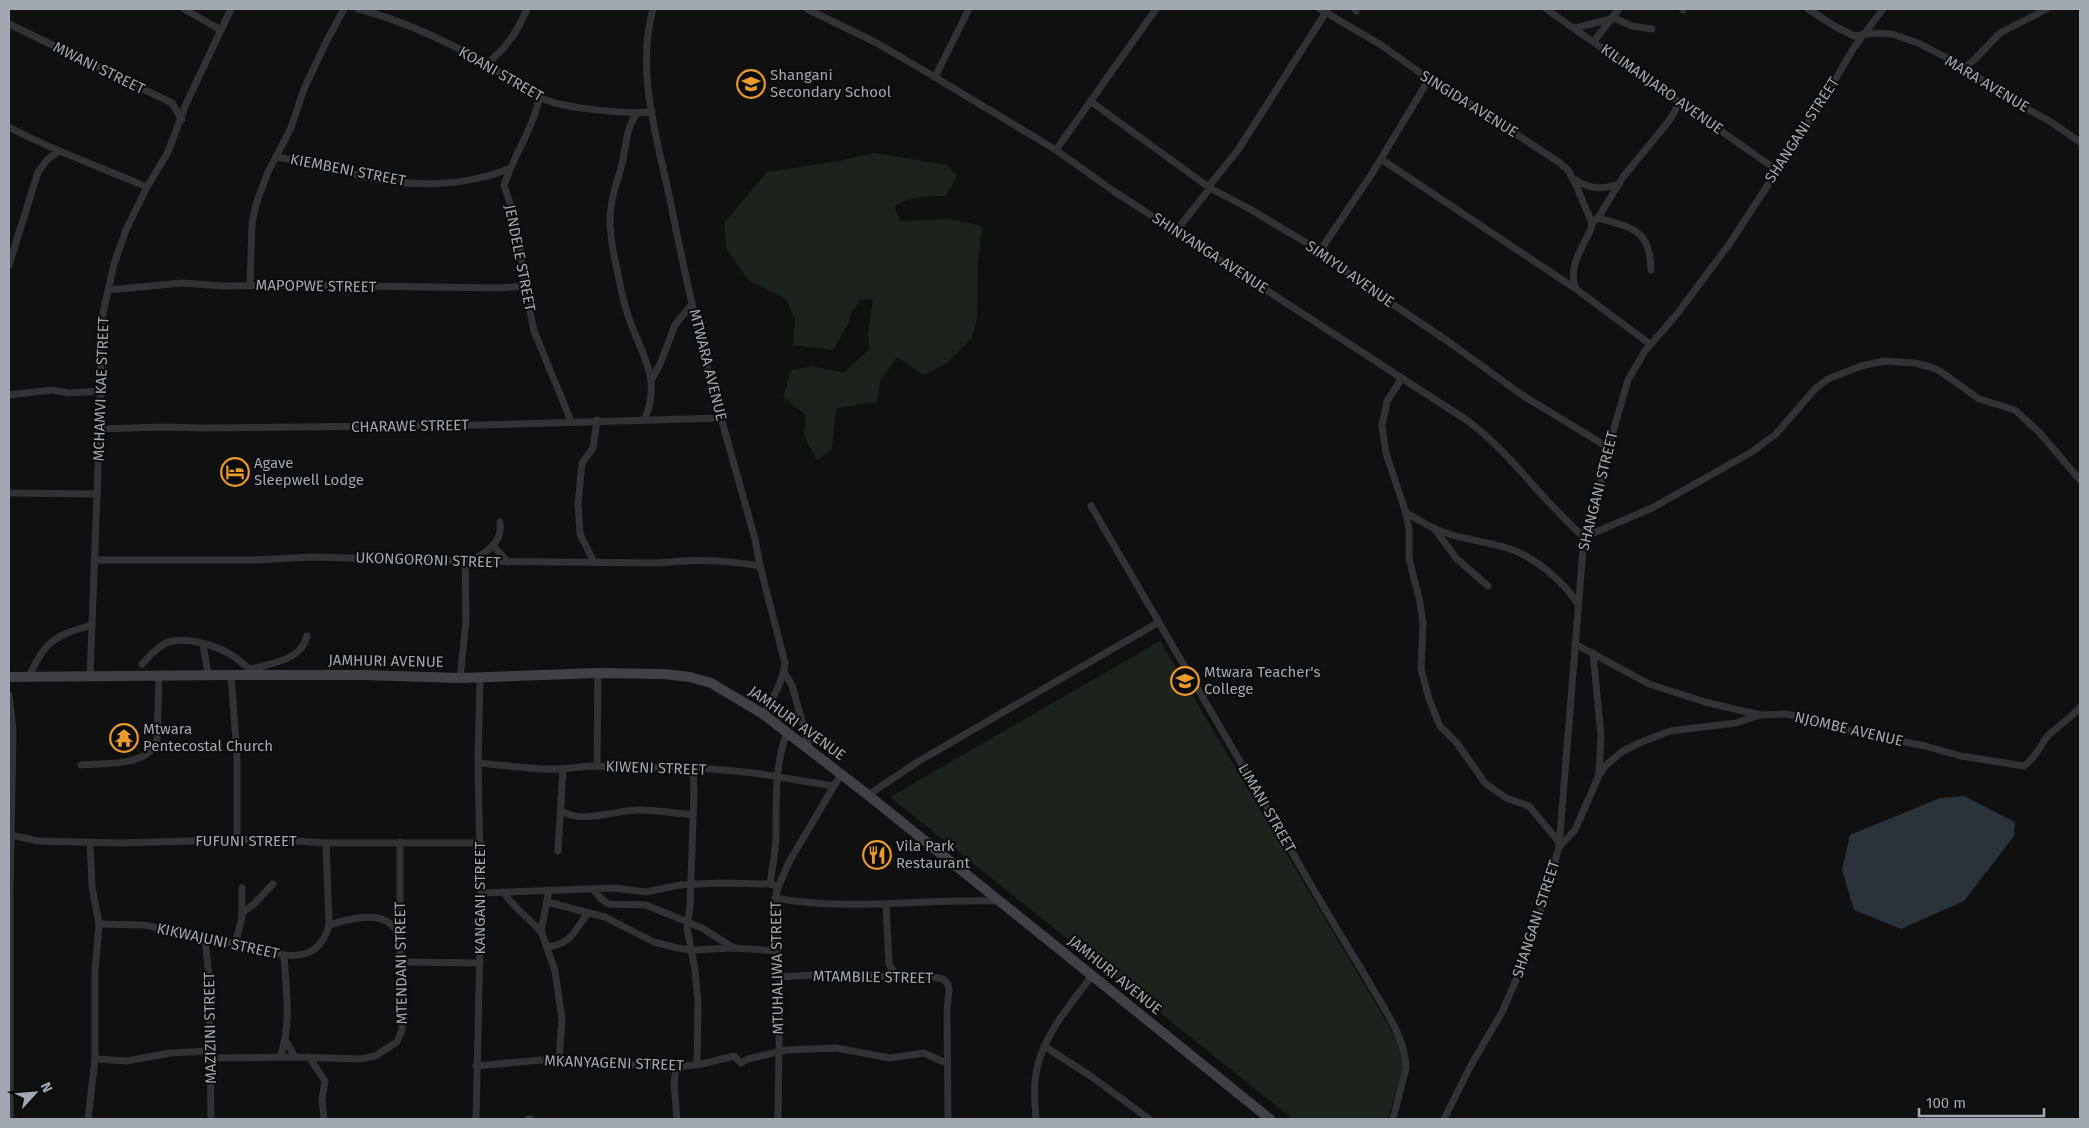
<svg xmlns="http://www.w3.org/2000/svg" width="2089" height="1128" font-family="'Fira Sans',sans-serif">
	<style>
		.green { fill: #1c231d }
		.water { fill: #2a3339 }
		.lines { fill: none; stroke-linecap: round; stroke-linejoin: round }
		.street { stroke: #313236; stroke-width: 7 }
		.secondary { stroke: #3f4146; stroke-width: 10 }
		.labels { text-anchor: middle; dominant-baseline: central; stroke-width: 4; stroke-linejoin: round; paint-order: stroke }
		.street-label { font-size: 15px; fill: #a1a8b1; stroke: #0b0b0c }
		.poi-label { font-size: 15px; fill: #a1a8b1; stroke: #0b0b0c; text-anchor: start }
	</style>
	<rect width="100%" height="100%" fill="#101011"/>
	<g class="green">
		<path d="M874,153l73,12 10,11 -11,20c-18,0 -37,0 -52,11l7,14 49,-2 32,7 -4,37 -1,54 -5,21 -25,25 -23,12 -27,-18 -17,24 -3,21 -40,6 -2,8 -3,33 -15,11 -13,-24 2,-21 -23,-18 8,-27 22,-4 30,7 26,-23 -1,-16 5,-35 -12,1 -10,13 -3,11 -15,26 -40,-5 2,-26 -9,-20 -38,-19 -22,-32 -2,-25 43,-51 72,-11z"/>
		<polygon points="1160,641 1402,1048 1402,1069 1388,1119 1293,1119 890,797"/>
	</g>
	<polygon class="water" points="1964,796 2015,822 2014,836 1964,901 1901,929 1854,910 1842,870 1850,835 1940,798"/>
	<g class="lines">
		<g class="street">
			<polyline points="184,9 221,30"/>
			<path d="M358,9c44,11 86,31 126,53 20,13 39,29 62,38 24,9 80,14 106,12"/>
			<path d="M653,9c-17,61 3,125 16,186 12,60 25,121 40,180 15,55 31,109 46,164l5,27 25,97c-2,19 -12,35 -22,51"/>
			<path d="M807,9l68,33 48,28 133,80 56,40 356,231c44,33 74,80 116,116"/>
			<path d="M1320,9l61,36 48,34 31,18 100,66 8,7 8,15 16,38 -1,6c-9,20 -24,38 -15,60"/>
			<polyline points="1355,9 1356,11"/>
			<polyline points="1546,9 1777,170"/>
			<polyline points="1808,9 1836,27 1854,36 1876,33 1892,34 1918,43 1965,67 2000,94 2051,122 2080,142"/>
			<polyline points="1683,10 1683,9"/>
			<polyline points="1612,17 1632,26 1652,29"/>
			<polyline points="9,24 172,103 182,120"/>
			<polyline points="1575,28 1611,19"/>
			<polyline points="1594,41 1619,9"/>
			<path d="M486,64c20,-15 31,-32 41,-55"/>
			<polyline points="1965,67 1974,60 2000,33 2047,9"/>
			<polyline points="935,77 969,9"/>
			<path d="M539,97c-5,32 -26,58 -35,89l6,17 9,40 6,43 9,45 37,90"/>
			<polyline points="1090,101 1210,188 1248,208 1320,251 1361,283 1449,342 1522,395 1609,448"/>
			<path d="M637,113c-11,15 -11,33 -15,51 -3,12 -8,24 -10,37 -5,21 0,47 5,68 3,17 7,36 13,52 13,36 31,58 15,98"/>
			<path d="M9,127c44,24 92,40 138,60"/>
			<polyline points="1056,150 1156,9"/>
			<path d="M276,157c31,4 60,13 90,20 46,10 99,10 143,-8"/>
			<polyline points="1381,159 1576,289 1650,344"/>
			<path d="M1576,180c14,10 27,9 43,4"/>
			<polyline points="1209,186 1238,150 1328,9"/>
			<path d="M1598,218c35,10 52,11 53,52"/>
			<polyline points="1592,223 1598,218 1623,177 1669,121 1680,102"/>
			<polyline points="1176,231 1210,188"/>
			<polyline points="1320,251 1373,172 1429,79"/>
			<polyline points="9,265 38,172 47,160 59,151"/>
			<polyline points="250,285 252,224 256,204 268,172 291,128 304,89 326,42 344,9"/>
			<polyline points="108,290 182,283 223,286 285,285 500,288 525,286"/>
			<polyline points="1402,378 1387,401 1382,426 1386,453 1406,513 1409,530 1409,558 1420,602 1423,624 1421,669 1429,699 1440,726 1457,743 1485,783 1506,798 1529,806 1559,842"/>
			<polyline points="652,379 661,362 675,325 692,304"/>
			<polyline points="9,395 52,390 69,393 101,391"/>
			<polyline points="100,429 161,427 203,428 481,425 721,418"/>
			<polyline points="9,493 97,494"/>
			<path d="M1091,506l192,329c27,51 58,100 87,149 15,27 35,52 36,84l-13,51"/>
			<path d="M1406,513c12,6 24,15 37,19 21,8 43,9 64,16 27,8 55,32 71,56"/>
			<polyline points="1434,528 1456,558 1488,586"/>
			<polyline points="1584,537 1652,508 1750,453 1776,434 1815,389 1828,379 1861,366 1884,361 1915,363 1930,367 1940,371 1979,399 2015,410 2039,432 2080,480"/>
			<polyline points="493,546 508,562"/>
			<path d="M94,560h158l61,-3 145,4 199,2c33,-4 70,-3 103,3"/>
			<path d="M472,561c15,-10 31,-18 28,-39"/>
			<polyline points="594,562 580,534 578,504 582,463 593,448 597,420"/>
			<polyline points="203,644 208,675"/>
			<polyline points="1575,644 1649,684 1705,702 1760,715"/>
			<polyline points="1593,653 1601,735 1599,774"/>
			<path d="M142,664c7,-7 15,-17 24,-21 17,-8 52,3 67,13 7,4 11,11 19,13 20,-6 50,-9 55,-33"/>
			<polyline points="784,672 792,685 810,750"/>
			<polyline points="231,675 237,756 237,839"/>
			<path d="M29,677c15,-36 27,-42 63,-52"/>
			<polyline points="90,677 101,391 100,335 103,313 114,264 126,230 147,187 168,152 186,104 231,9"/>
			<polyline points="460,678 466,621 465,561"/>
			<polyline points="9,695 13,730 10,895 10,1119"/>
			<polyline points="478,763 540,769 563,769 589,766 712,769 754,773 834,786"/>
			<path d="M81,765c22,-2 70,2 76,-26l2,-63"/>
			<polyline points="597,766 598,673"/>
			<polyline points="693,769 694,792 690,907 687,928 695,970 698,1002 697,1065"/>
			<polyline points="868,795 919,761 1159,622"/>
			<path d="M561,810c17,15 55,0 77,0 18,0 36,3 55,5"/>
			<polyline points="11,835 38,841 118,843 269,839 326,843 481,843"/>
			<path d="M1559,847l16,-17 24,-55 7,-10 17,-14 16,-8 31,-12 66,-8 24,-8 25,-1 25,4 39,13 76,15 36,10 63,10c10,-6 16,-20 23,-29 10,-11 24,-18 33,-30"/>
			<polyline points="558,851 563,769"/>
			<path d="M770,884c2,-16 6,-33 6,-50 0,-34 -1,-70 11,-102"/>
			<polyline points="593,889 601,899 609,904 646,905 702,928 734,948"/>
			<polyline points="549,890 541,931 555,971 562,1019 559,1061"/>
			<path d="M503,892c11,16 27,27 39,41"/>
			<polyline points="481,893 614,888 646,892 680,885 718,883 770,884 778,887"/>
			<path d="M775,898c75,14 150,0 224,3"/>
			<polyline points="547,902 605,917 654,942 677,948 692,950 734,948 777,951"/>
			<polyline points="886,904 889,964 897,977"/>
			<polyline points="242,913 254,904 273,884"/>
			<path d="M99,924l45,1 112,23c30,10 63,16 73,-23l-3,-82"/>
			<path d="M329,925c17,-5 43,-13 59,-3 5,3 8,8 12,12"/>
			<polyline points="205,937 209,978 211,1119"/>
			<polyline points="235,945 242,917 242,888"/>
			<path d="M547,947c25,-3 27,-16 41,-34"/>
			<polyline points="400,962 480,963"/>
			<polyline points="780,977 846,973 890,977 933,977 943,979 948,984 949,990 947,1010 948,1119"/>
			<polyline points="286,1041 295,1057"/>
			<polyline points="1044,1046 1092,1077 1149,1119"/>
			<path d="M280,1057c12,-33 6,-67 4,-102"/>
			<polyline points="309,1057 325,1081 322,1099 324,1119"/>
			<polyline points="210,1058 295,1057 360,1059 375,1056 397,1042 402,1030 403,1009 400,965 400,842"/>
			<polyline points="95,1059 127,1061 170,1053 209,1051"/>
			<polyline points="476,1066 541,1060 676,1067 702,1064 734,1056 741,1063 748,1059 786,1050 836,1048 890,1058 924,1053 946,1063"/>
			<polyline points="676,1067 674,1084 677,1119"/>
			<polyline points="88,1119 95,1059 95,971 99,924 92,887 90,842"/>
			<polyline points="476,1119 481,904 478,763 480,677"/>
			<polyline points="528,1119 531,1119"/>
			<polyline points="778,1119 780,977 774,908 777,890 789,862 841,774"/>
			<path d="M1036,1119c-1,-12 -2,-26 -1,-39 4,-40 33,-73 57,-104"/>
			<polyline points="1444,1119 1470,1067 1502,1012 1517,978 1543,904 1559,847 1584,537 1600,486 1614,428 1628,380 1645,351 1677,314 1730,243 1825,97 1853,49 1883,9"/>
		</g>
		<polyline class="secondary" points="9,677 231,675 363,675 460,678 598,673 664,674 690,677 711,683 763,714 868,795 1270,1119"/>
	</g>
	<defs>
		<symbol id="school-ring" viewBox="-11 -11 22 22"><circle r="9.5" fill="#0b0b0c" stroke="#eb9a2e" stroke-width="1.5"/><path d="M0-5L7-2L0 1L-7-2ZM-4 1L0 2.5L4 1V4Q0 6-4 4Z" fill="#eb9a2e"/></symbol>
		<symbol id="hotel-ring" viewBox="-11 -11 22 22"><circle r="9.5" fill="#0b0b0c" stroke="#eb9a2e" stroke-width="1.5"/><path d="M-6-4.5h1.5V1H6V5H4.5V3h-9V5H-6ZM-4 0a1.8 1.8 0 1 1 3.6 0ZM.5 0V-2.5h3Q6-2.5 6 0Z" fill="#eb9a2e"/></symbol>
		<symbol id="university-ring" viewBox="-11 -11 22 22"><circle r="9.5" fill="#0b0b0c" stroke="#eb9a2e" stroke-width="1.5"/><path d="M0-5L7-2L0 1L-7-2ZM-4 1L0 2.5L4 1V4Q0 6-4 4Z" fill="#eb9a2e"/></symbol>
		<symbol id="temple-ring" viewBox="-11 -11 22 22"><circle r="9.5" fill="#0b0b0c" stroke="#eb9a2e" stroke-width="1.5"/><path d="M0-6L5-2H3V0L6.5 2.5H4V6H1.5V3h-3V6H-4V2.5H-6.5L-3 0V-2H-5Z" fill="#eb9a2e"/></symbol>
		<symbol id="restaurant-ring" viewBox="-11 -11 22 22"><circle r="9.5" fill="#0b0b0c" stroke="#eb9a2e" stroke-width="1.5"/><path d="M-5-6h1v4h1v-4h1v4h1v-4h1v5L-1.5 .5V6h-2V.5L-5-1ZM5-6V6H3V1.5H1.5Q1.5-4 5-6Z" fill="#eb9a2e"/></symbol>
	</defs>
	<g fill-rule="evenodd">
		<use href="#school-ring" x="735" y="68" width="32" height="32"/>
		<use href="#hotel-ring" x="219" y="456" width="32" height="32"/>
		<use href="#university-ring" x="1169" y="665" width="32" height="32"/>
		<use href="#temple-ring" x="108" y="722" width="32" height="32"/>
		<use href="#restaurant-ring" x="861" y="839" width="32" height="32"/>
	</g>
	<g class="labels">
		<g class="street-label">
			<text transform="translate(99 68) rotate(26)">MWANI STREET</text>
			<text transform="translate(501 74) rotate(30)">KOANI STREET</text>
			<text transform="translate(1987 84) rotate(31)">MARA AVENUE</text>
			<text transform="translate(1662 89) rotate(35)">KILIMANJARO AVENUE</text>
			<text transform="translate(1469 104) rotate(32)">SINGIDA AVENUE</text>
			<text transform="translate(1802 130) rotate(-57)">SHANGANI STREET</text>
			<text transform="translate(348 170) rotate(11)">KIEMBENI STREET</text>
			<text transform="translate(1210 253) rotate(33)">SHINYANGA AVENUE</text>
			<text transform="translate(520 258) rotate(79)">JENDELE STREET</text>
			<text transform="translate(1350 274) rotate(35)">SIMIYU AVENUE</text>
			<text transform="translate(316 286) rotate(1)">MAPOPWE STREET</text>
			<text transform="translate(708 365) rotate(76)">MTWARA AVENUE</text>
			<text transform="translate(101 389) rotate(-88)">MCHAMVI KAE STREET</text>
			<text transform="translate(410 426) rotate(-1)">CHARAWE STREET</text>
			<text transform="translate(1598 491) rotate(-76)">SHANGANI STREET</text>
			<text transform="translate(428 560) rotate(2)">UKONGORONI STREET</text>
			<text transform="translate(386 661) rotate(1)">JAMHURI AVENUE</text>
			<text transform="translate(797 723) rotate(36)">JAMHURI AVENUE</text>
			<text transform="translate(1849 729) rotate(13)">NJOMBE AVENUE</text>
			<text transform="translate(656 768) rotate(2)">KIWENI STREET</text>
			<text transform="translate(1267 808) rotate(60)">LIMANI STREET</text>
			<text x="246" y="841">FUFUNI STREET</text>
			<text transform="translate(480 898) rotate(-90)">KANGANI STREET</text>
			<text transform="translate(1536 919) rotate(-72)">SHANGANI STREET</text>
			<text transform="translate(218 941) rotate(12)">KIKWAJUNI STREET</text>
			<text transform="translate(401 963) rotate(-91)">MTENDANI STREET</text>
			<text transform="translate(777 968) rotate(-91)">MTUHALIWA STREET</text>
			<text transform="translate(1115 975) rotate(39)">JAMHURI AVENUE</text>
			<text transform="translate(873 977) rotate(1)">MTAMBILE STREET</text>
			<text transform="translate(210 1028) rotate(-91)">MAZIZINI STREET</text>
			<text transform="translate(614 1063) rotate(2)">MKANYAGENI STREET</text>
		</g>
		<g class="poi-label">
			<text x="770" y="75">Shangani<tspan x="770" dy="17">Secondary School</tspan></text>
			<text x="254" y="463">Agave<tspan x="254" dy="17">Sleepwell Lodge</tspan></text>
			<text x="1204" y="672">Mtwara Teacher's<tspan x="1204" dy="17">College</tspan></text>
			<text x="143" y="729">Mtwara<tspan x="143" dy="17">Pentecostal Church</tspan></text>
			<text x="896" y="846">Vila Park<tspan x="896" dy="17">Restaurant</tspan></text>
		</g>
	</g>
	<rect width="2089" height="1128" fill="none" stroke="#a1a8b1" stroke-width="20"/>
	<g transform="translate(35 1093) rotate(64)" stroke="#0b0b0c" stroke-width="4" paint-order="stroke">
	<path d="M0-4L9 19L0 12L-9 19Z" fill="#a1a8b1"/>
	<text y="-8" font-size="14" font-weight="bold" text-anchor="middle" fill="#a1a8b1">N</text>
	</g>
	<path d="M1919 1108v8h125v-8" fill="none" stroke="#a1a8b1" stroke-width="2.5"/>
	<text x="1926" y="1108" font-size="15" fill="#a1a8b1" stroke="#0b0b0c" stroke-width="4" paint-order="stroke">100 m</text>
</svg>
